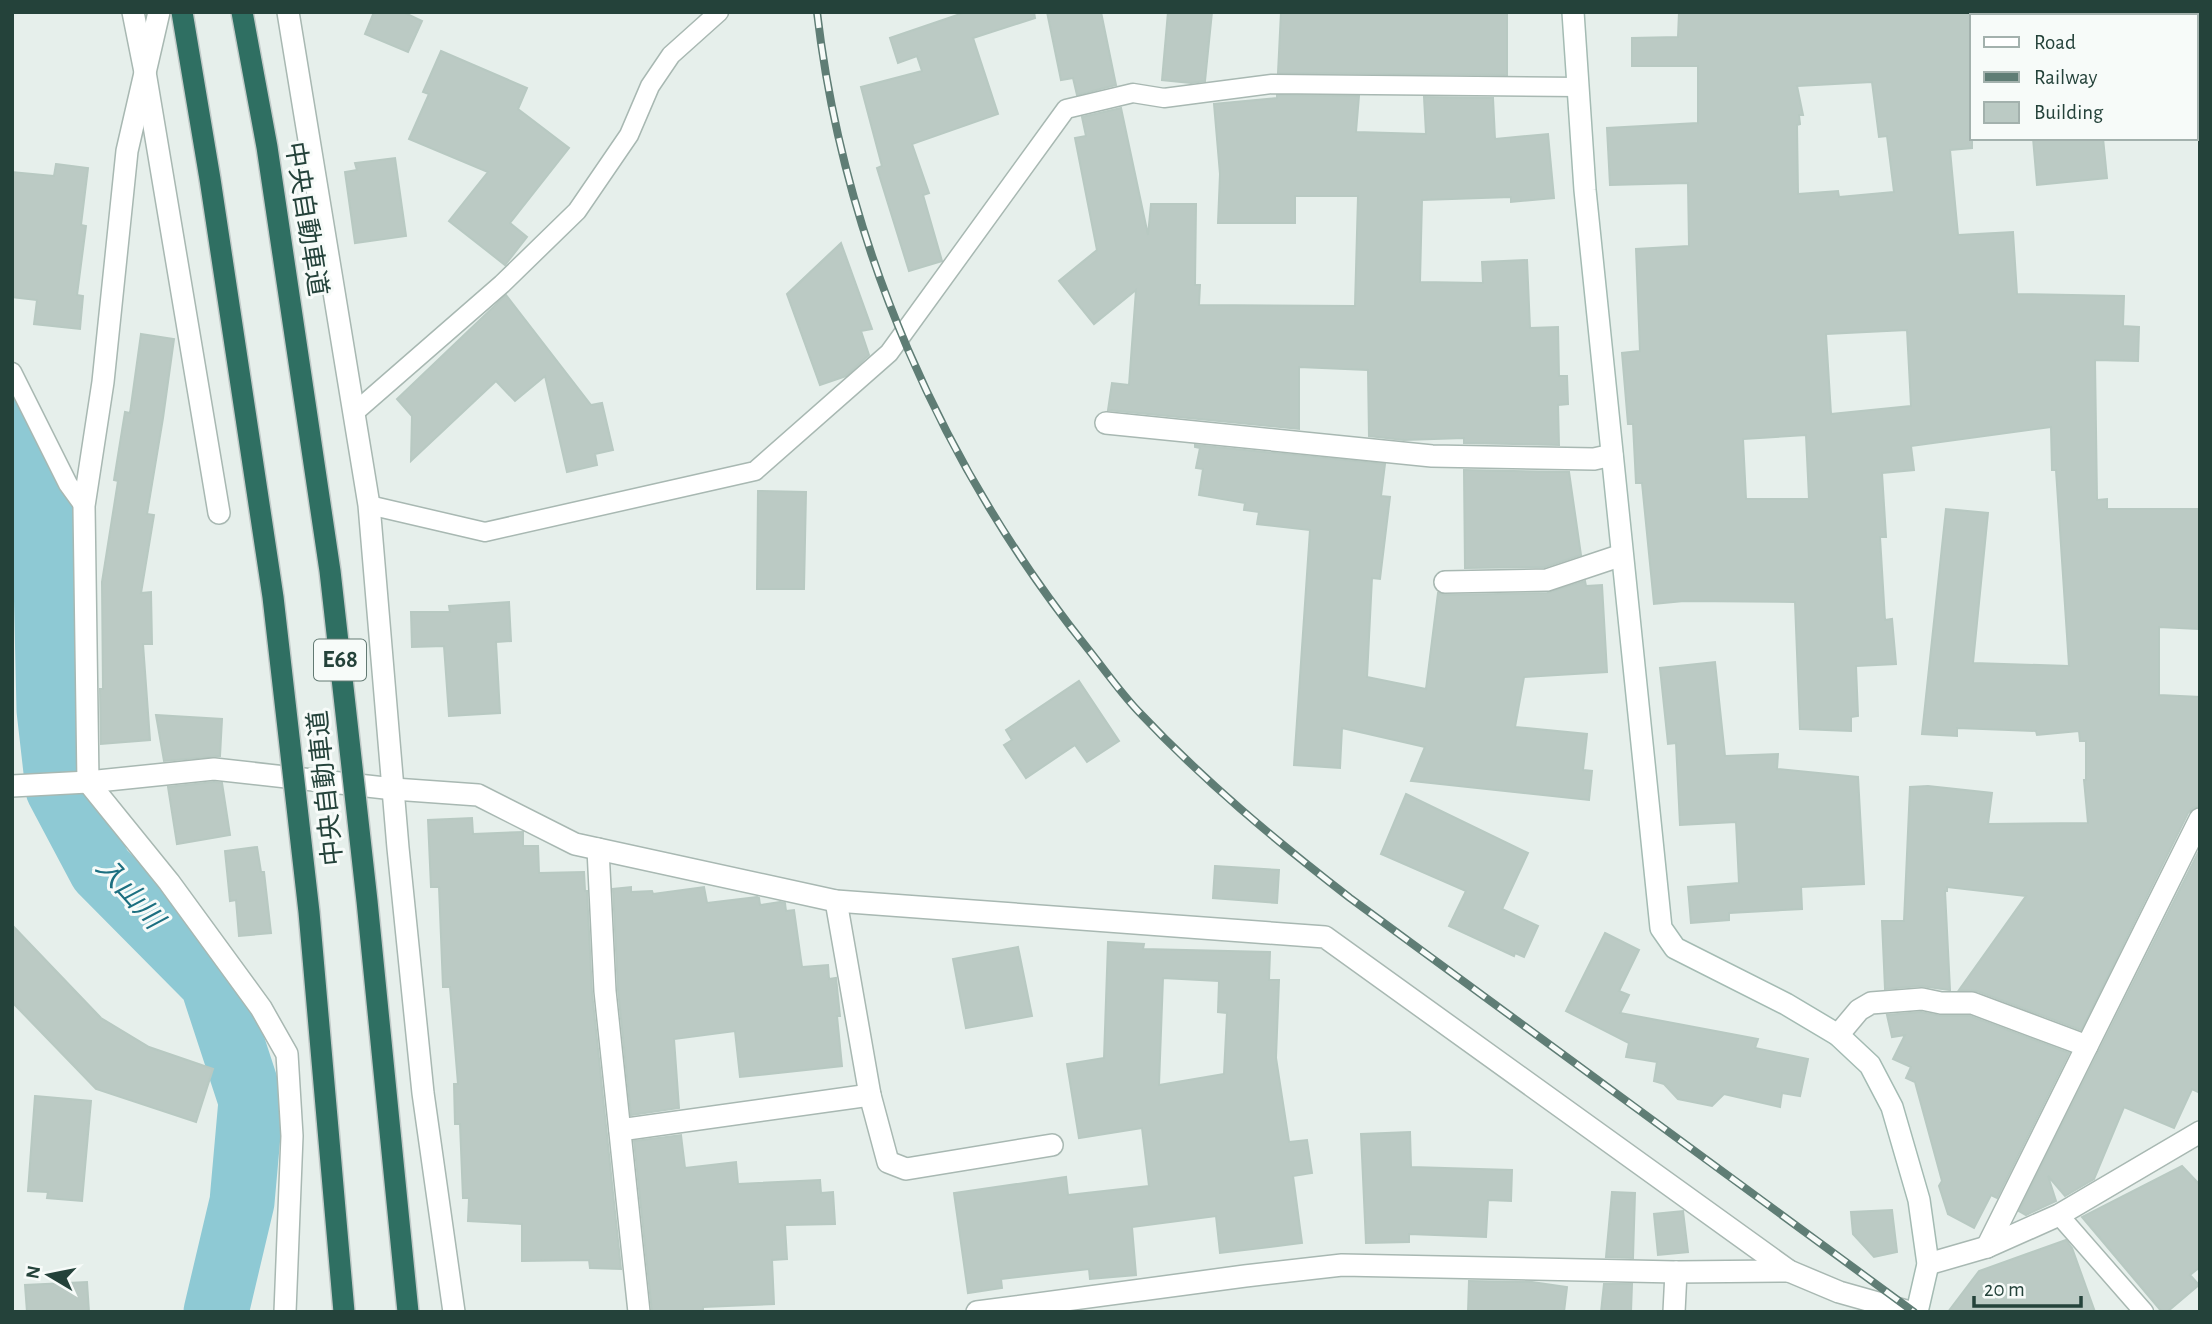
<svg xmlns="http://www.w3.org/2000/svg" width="2212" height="1324" font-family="'Alegreya Sans','Noto Sans JP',sans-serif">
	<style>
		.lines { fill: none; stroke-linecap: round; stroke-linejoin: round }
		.river { stroke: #8ec9d4; stroke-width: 65 }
		.building { fill: #bbcac4; stroke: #b8c9c2; stroke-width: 2; fill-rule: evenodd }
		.lane-casing { stroke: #a8b8b2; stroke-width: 21 }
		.street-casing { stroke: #a8b8b2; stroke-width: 24 }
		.secondary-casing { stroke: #a4bbb3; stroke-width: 24 }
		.lane { stroke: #fff; stroke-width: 18 }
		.street { stroke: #fff; stroke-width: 21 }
		.secondary { stroke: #fff; stroke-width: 21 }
		.rail-casing { stroke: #5f7d75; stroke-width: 8 }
		.rail { stroke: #f7fbf9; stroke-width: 5; stroke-dasharray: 16; stroke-linecap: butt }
		.highway-bridge-casing { stroke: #c2cac8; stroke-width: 24; stroke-linecap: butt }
		.highway-bridge { stroke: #2f6f62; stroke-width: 21 }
		.labels { text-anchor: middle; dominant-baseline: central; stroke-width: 6; stroke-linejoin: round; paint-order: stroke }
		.shield { fill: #f7fbf9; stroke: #637a73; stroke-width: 2 }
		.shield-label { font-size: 24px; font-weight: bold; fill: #24423a }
		.street-label { font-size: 26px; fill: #24423a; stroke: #f7fbf9 }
		.water-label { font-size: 28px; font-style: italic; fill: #1c6f80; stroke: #f7fbf9 }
	</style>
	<rect width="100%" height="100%" fill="#e6efeb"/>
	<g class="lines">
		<polyline class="river" points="12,422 44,491 49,710 58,789 101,870 212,982 251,1101 242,1202 216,1312"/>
	</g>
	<g class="building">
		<polygon points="374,12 403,12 422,21 408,52 365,34"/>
		<polygon points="966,12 1034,12 1035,18 973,38 998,114 912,144 929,193 923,195 942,261 909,271 877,168 882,166 861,87 922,71 917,56 898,63 890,38"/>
		<polygon points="1047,12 1101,12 1116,85 1077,95 1073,78 1061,80"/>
		<polygon points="1168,12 1212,12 1205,81 1191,83 1162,80"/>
		<polygon points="1281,12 1507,12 1507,75 1278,73"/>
		<path d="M1679,12h293v136l-22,2 8,85 55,-3 4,62 107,2 -1,30 16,1 -1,34 -43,-1 2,140 10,-1v10h93l-2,120 -39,-2v68l41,2v109l-7,2 -5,5 -107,217 -104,-39 -18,-1 67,-94 -79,-9v4h-2l5,99 -29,-4 -36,3 -3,-68h22l6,-134 18,-1 64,7 -4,31 100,-1 -4,-43h2v-39h-6l-1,-10 -42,4 -1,-4 -79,-3v8l-35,-2 24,-225 42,4 -15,150 96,3 -13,-196h-4l-1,-43 -140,19 3,24 -32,3 4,64h-6l5,83 7,-1 4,45 -40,2 2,50 -7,1v14l-51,-2 -5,-127 -111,-1 -30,3 -12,-121h-6l-3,-59h-5l-6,-71 18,-2 -4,-102 53,-3 -1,-63 -78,2 -3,-57 91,-5v-57h-66v-28l46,-1zM1872,82l7,55 8,-1 7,56 -55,5 -1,-6 -40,3 -1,-69 3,-1 -1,-9h4l-6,-29zM1907,330l4,76 -80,8 -5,-80zM1806,435l3,64h-63l-3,-60z"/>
		<polygon points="441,51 527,88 518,109 569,148 510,223 527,237 505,265 449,221 488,172 409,139 429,94 423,92"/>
		<polygon points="1277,95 1359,96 1356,132 1426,134 1424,97 1493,98 1495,139 1548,134 1554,198 1511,202 1511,197 1422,200 1420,282 1483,283 1482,262 1527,260 1530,328 1558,327 1559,376 1567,376 1568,404 1558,405 1559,445 1464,443 1464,438 1404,440 1369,436 1368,370 1299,367 1299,429 1108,410 1112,383 1129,385 1136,290 1094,324 1059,281 1097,250 1075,138 1086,136 1082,117 1121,108 1148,235 1151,204 1196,204 1195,285 1200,285 1199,305 1355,306 1358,196 1295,196 1295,223 1218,223 1220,174 1214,104 1277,98"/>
		<polygon points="2033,138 2103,138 2107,178 2037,185"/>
		<polygon points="395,158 406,236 355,243 345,172 357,170 355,163"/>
		<polygon points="56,164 88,168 81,225 86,226 77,295 83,296 80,329 34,324 37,300 12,297 12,172 54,176"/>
		<polygon points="841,243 872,329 861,331 869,355 846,376 820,385 787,294"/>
		<polygon points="506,295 591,405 602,403 613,450 595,454 597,465 567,472 545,376 515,401 496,381 411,461 412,416 397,399"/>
		<polygon points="141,334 174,339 163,418 147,514 154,515 141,593 151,592 152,644 143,644 150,740 101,744 100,689 103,689 102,582 118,481 114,480 125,412 130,413"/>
		<polygon points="1195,445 1385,464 1381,496 1390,497 1380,579 1372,578 1367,677 1426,689 1438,593 1445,595 1547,593 1585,581 1586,586 1602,585 1607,672 1524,677 1515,727 1587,734 1583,770 1592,771 1589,800 1411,781 1425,747 1342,728 1340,768 1294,765 1310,530 1257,524 1259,512 1244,510 1245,503 1199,495 1203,469 1196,468 1200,448 1195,447"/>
		<polygon points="1464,470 1569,472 1581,555 1545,567 1465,568"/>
		<polygon points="758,491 806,492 804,589 757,589"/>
		<polygon points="509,602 511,641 496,642 500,713 449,716 444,646 412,647 411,612 450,612 449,606"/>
		<polygon points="1715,662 1725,756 1778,754 1777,769 1858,777 1864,884 1801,887 1802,909 1729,913 1729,920 1691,923 1688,887 1739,883 1736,822 1680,825 1676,743 1668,744 1660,668"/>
		<polygon points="1079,681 1119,741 1087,762 1075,745 1026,778 1004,745 1012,740 1006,730"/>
		<polygon points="156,715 222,719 220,756 164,761"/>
		<polygon points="214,782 222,783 230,835 177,844 168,787"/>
		<polygon points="1406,794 1528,853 1502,909 1538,926 1524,957 1515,953 1514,956 1449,926 1466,891 1381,854"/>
		<polygon points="472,818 473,834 523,832 523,846 538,846 539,873 584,872 585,891 587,891 592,992 621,1269 590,1268 589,1260 522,1261 522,1224 468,1221 469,1198 463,1198 460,1124 455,1124 454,1084 458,1084 450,987 443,987 439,887 431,887 428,820"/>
		<polygon points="257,847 261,872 264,872 271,933 239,936 236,900 230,901 225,851"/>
		<polygon points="2200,849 2200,1093 2192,1089 2174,1128 2124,1107 2094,1179 2065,1196 2048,1176 2056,1201 2026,1215 2019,1211"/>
		<polygon points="1215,866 1279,870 1277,903 1213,898"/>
		<polygon points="631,887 631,892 652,891 653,894 704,887 707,903 757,897 759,898 760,905 780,902 785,903 786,911 794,910 802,967 828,965 829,979 836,978 840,1016 837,1016 842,1066 740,1077 735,1031 674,1039 679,1108 631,1115 618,990 613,889"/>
		<polygon points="12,925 101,1018 149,1047 213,1069 196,1122 96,1089 12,1002"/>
		<polygon points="1605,933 1639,950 1619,991 1629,995 1620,1013 1758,1039 1755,1048 1808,1059 1800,1096 1782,1093 1780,1107 1724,1094 1712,1106 1678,1099 1664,1084 1654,1081 1657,1062 1626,1057 1629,1043 1566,1011"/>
		<path d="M1108,942l36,2 -1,5 127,3 -1,28h10l-3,78 13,84 18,-2 5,33 -19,3 9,67 -82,10 -4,-37 -84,11 4,48 -46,4 -1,-10 -88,10 1,9 -34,5 -14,-100 112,-16 2,18 81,-9 -7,-58 -63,10 -12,-74 37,-6zM1163,978l56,3 -1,31 9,1 -3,61 -65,11z"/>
		<polygon points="1018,947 1032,1016 966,1028 953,959"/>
		<polygon points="1921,1012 1941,1016 1970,1016 2069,1053 1997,1198 1991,1195 1974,1228 1948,1214 1939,1186 1942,1181 1915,1082 1906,1078 1911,1067 1893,1059 1905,1035 1892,1037 1887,1015"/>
		<polygon points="35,1096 91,1101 82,1201 47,1198 48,1192 28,1191"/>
		<polygon points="1410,1132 1411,1167 1512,1170 1511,1201 1488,1200 1486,1237 1409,1234 1409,1242 1366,1243 1361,1134"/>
		<polygon points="681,1135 685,1168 736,1162 738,1184 820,1180 821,1193 833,1192 835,1224 785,1225 787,1259 772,1260 774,1304 703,1307 703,1312 652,1312 634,1141"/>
		<polygon points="2182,1166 2200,1185 2200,1267 2190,1275 2199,1285 2167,1312 2162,1312 2082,1217"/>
		<polygon points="1612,1192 1635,1193 1633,1258 1606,1257"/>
		<polygon points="1892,1210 1897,1252 1874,1257 1853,1234 1851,1212"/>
		<polygon points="1683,1211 1688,1252 1658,1255 1654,1214"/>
		<polygon points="2066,1240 2072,1248 2095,1312 1948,1312 1979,1271"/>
		<polygon points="1469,1281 1532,1282 1567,1287 1564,1312 1468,1312"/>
		<polygon points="87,1282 89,1312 27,1312 25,1285"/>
		<polygon points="1604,1284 1632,1284 1631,1312 1601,1312"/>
	</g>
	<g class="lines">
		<defs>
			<g id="lane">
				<polyline points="12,372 68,484 84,506"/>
				<polyline points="355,412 502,284 577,211 629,135 650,86 671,55 719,12"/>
				<polyline points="369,505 485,532 755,471 889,353 1066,109 1133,93 1164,98 1272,84 1578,87"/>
				<polyline points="2059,1215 2144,1312"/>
			</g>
			<g id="street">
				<polyline points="133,12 145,72 219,513"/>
				<polyline points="159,12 127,151 103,382 84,506 88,782 169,882 261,1008 287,1054 292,1136 285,1312"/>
				<polyline points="288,12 369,505 398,848 423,1093 454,1312"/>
				<polyline points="1106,423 1432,456 1594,459 1612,455"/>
				<polyline points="1445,582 1547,580 1622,555"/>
				<polyline points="12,786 88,782 214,769 394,789 478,795 575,844 836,901 1325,937 1789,1271 1839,1292 1910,1312"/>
				<polyline points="598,849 605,991 639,1312"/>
				<polyline points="836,901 870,1095 888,1162 906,1169 1052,1145"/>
				<polyline points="1838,1035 1859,1010 1871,1003 1922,999 1941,1003 1972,1003 2087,1046"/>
				<polyline points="620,1130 870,1095"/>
				<polyline points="1987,1247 2200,819"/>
				<polyline points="1928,1264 1987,1247 2059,1215 2200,1132"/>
				<polyline points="977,1312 1245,1276 1342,1265 1676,1272 1789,1271"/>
				<polyline points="1674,1312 1676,1272"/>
			</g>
			<polyline id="secondary" points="1573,12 1585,190 1661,928 1675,948 1786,1004 1838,1035 1870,1065 1892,1107 1919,1200 1928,1264 1917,1312"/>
		</defs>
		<use href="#lane" class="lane-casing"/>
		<use href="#street" class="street-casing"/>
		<use href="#secondary" class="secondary-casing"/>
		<use href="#lane" class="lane"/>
		<use href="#street" class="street"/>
		<use href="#secondary" class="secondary"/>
		<defs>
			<path id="rail" d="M817,12c27,232 125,455 271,637 16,20 32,43 50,62 67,71 136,128 212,187l564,414"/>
		</defs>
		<use href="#rail" class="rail-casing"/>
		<use href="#rail" class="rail"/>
		<defs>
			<g id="highway-bridge">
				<polyline points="182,12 210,179 273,597 309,912 344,1312"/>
				<polyline points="242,12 267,147 330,571 367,901 408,1312"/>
			</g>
		</defs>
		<use href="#highway-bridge" class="highway-bridge-casing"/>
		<use href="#highway-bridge" class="highway-bridge"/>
	</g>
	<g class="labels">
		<rect class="shield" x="314" y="639.5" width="52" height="41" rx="5"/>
		<g class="shield-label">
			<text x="340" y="660">E68</text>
		</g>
		<g class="street-label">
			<text transform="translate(306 219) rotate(81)">中央自動車道</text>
			<text transform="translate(326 788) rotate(-96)">中央自動車道</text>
		</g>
		<g class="water-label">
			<text transform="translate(129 894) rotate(48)">入山川</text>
		</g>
	</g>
	<rect width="2212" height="1324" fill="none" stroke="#24423a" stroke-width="28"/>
	<rect x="1970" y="14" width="228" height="126" fill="#f7fbf9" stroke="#a3b1ad" stroke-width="2"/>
	<rect x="1984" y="37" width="35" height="10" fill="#ffffff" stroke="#a3b1ad" stroke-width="2"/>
	<text x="2034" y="49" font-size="21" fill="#24423a">Road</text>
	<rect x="1984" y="72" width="35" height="10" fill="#5f7d75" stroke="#a3b1ad" stroke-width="2"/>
	<text x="2034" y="84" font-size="21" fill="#24423a">Railway</text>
	<rect x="1984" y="102" width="35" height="21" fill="#bbcac4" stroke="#a3b1ad" stroke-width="2"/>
	<text x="2034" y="119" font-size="21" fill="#24423a">Building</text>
	<g transform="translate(49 1275) rotate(280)" stroke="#f7fbf9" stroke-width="5" paint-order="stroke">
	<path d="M0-5L12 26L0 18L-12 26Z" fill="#24423a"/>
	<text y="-10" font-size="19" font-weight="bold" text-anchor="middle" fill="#24423a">N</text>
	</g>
	<path d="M1974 1296v10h107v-10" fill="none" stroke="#24423a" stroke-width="3.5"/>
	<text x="1984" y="1296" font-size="21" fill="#24423a" stroke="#f7fbf9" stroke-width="5" paint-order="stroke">20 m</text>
</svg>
